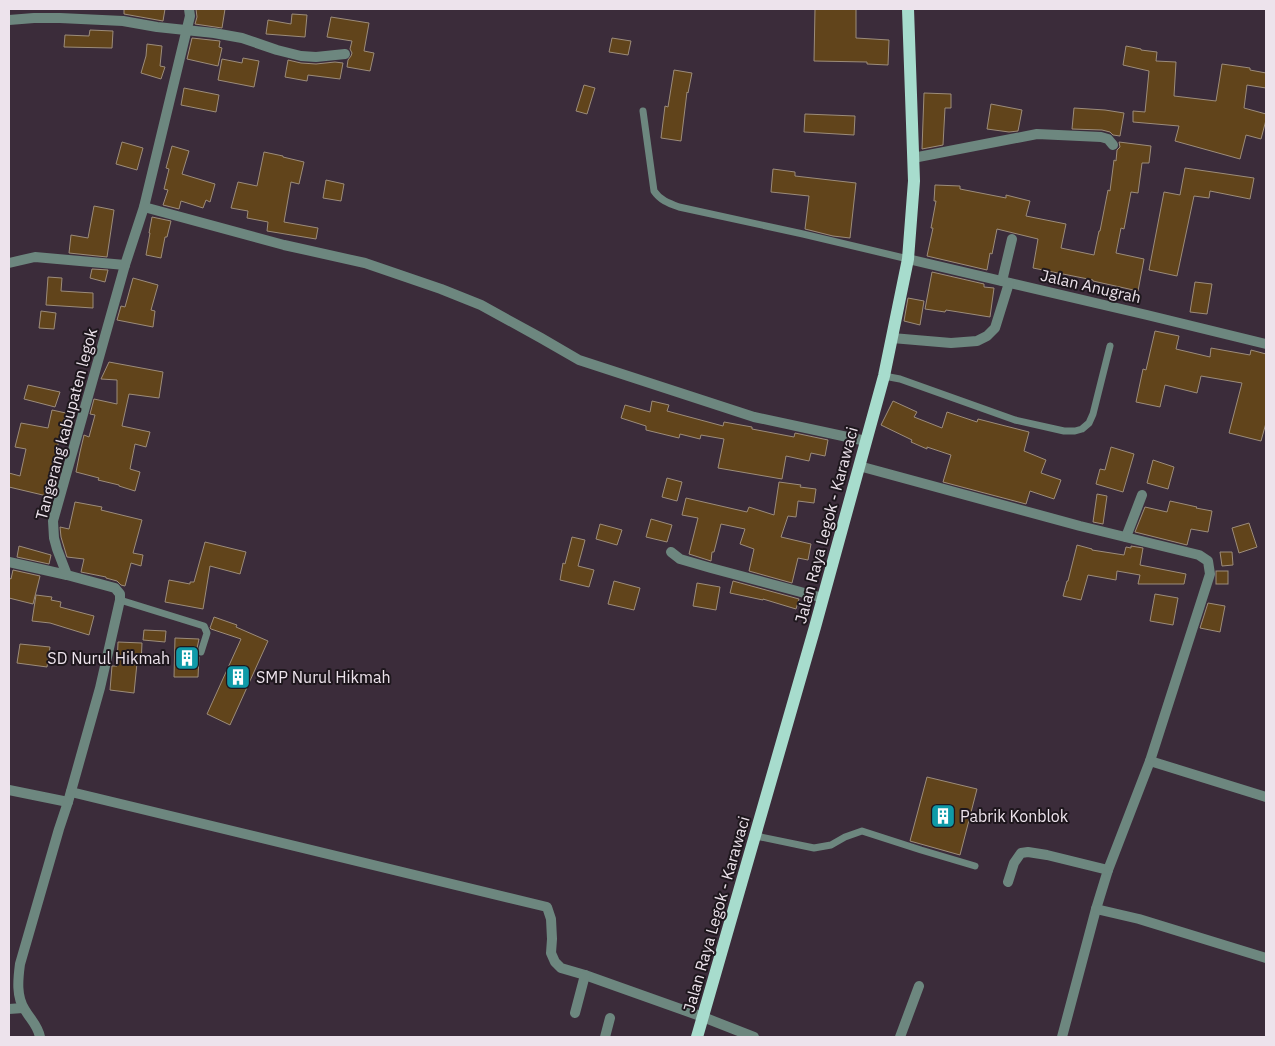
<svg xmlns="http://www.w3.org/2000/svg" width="1275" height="1046" font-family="'IBM Plex Sans',sans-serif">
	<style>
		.building { fill: #61441b; stroke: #9c8c7a }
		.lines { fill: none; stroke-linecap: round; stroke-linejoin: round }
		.service { stroke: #6d877f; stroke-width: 7 }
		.minor { stroke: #6d877f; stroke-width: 10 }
		.tertiary { stroke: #6d877f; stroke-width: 10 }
		.primary { stroke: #a7dccd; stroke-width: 12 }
		.labels { text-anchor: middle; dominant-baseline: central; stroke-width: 4; stroke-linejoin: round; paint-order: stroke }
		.street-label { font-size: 16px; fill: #ede3ec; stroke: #1e171d }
		.poi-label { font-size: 16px; fill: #ede3ec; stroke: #1e171d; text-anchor: start }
	</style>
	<rect width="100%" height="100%" fill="#3b2c3a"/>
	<g class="building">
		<polygon points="124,9 165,9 163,21 124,14"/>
		<polygon points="196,9 225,9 222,28 195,24 197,17"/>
		<polygon points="815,9 856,9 856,38 889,40 888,65 867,64 867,62 814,61"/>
		<polygon points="292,14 307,15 305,37 266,34 268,20 291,24"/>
		<polygon points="331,17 369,23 364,51 374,53 370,71 347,67 348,60 351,56 352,53 350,49 352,41 327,37"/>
		<polygon points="90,30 113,31 112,48 64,47 65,35 89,36"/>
		<polygon points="192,38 220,41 219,47 222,48 218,66 187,59"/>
		<polygon points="612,38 631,41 628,55 609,52"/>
		<polygon points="147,44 162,46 160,66 165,67 161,79 141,73 146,56"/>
		<polygon points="1126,46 1141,49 1141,50 1157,52 1156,61 1176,62 1174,96 1216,101 1222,64 1250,68 1250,70 1266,73 1266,88 1247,85 1244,108 1266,114 1266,120 1261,139 1246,135 1240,159 1175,141 1179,126 1133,122 1133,111 1145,112 1149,71 1123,65"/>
		<polygon points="243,58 259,61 254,87 218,80 222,59 242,63"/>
		<polygon points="288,60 301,63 316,64 335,62 343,63 340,79 308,75 307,81 285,77"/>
		<polygon points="674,70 692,73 688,93 687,92 681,141 661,138 665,106 668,107"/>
		<polygon points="584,85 595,88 587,114 576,111"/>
		<polygon points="184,88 219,95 216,112 181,105"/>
		<polygon points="924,93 951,94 951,108 945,108 943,145 922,149"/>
		<polygon points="991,104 1022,110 1018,131 1009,132 987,129"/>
		<polygon points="1074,108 1105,110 1124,113 1120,136 1113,135 1110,132 1102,130 1072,129"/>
		<polygon points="805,114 855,116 854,135 804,132"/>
		<polygon points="122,142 143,148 137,170 116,164"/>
		<polygon points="1119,142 1151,146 1149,163 1142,163 1138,193 1131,192 1124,229 1121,228 1116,253 1144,259 1138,291 1093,281 1093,280 1033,268 1038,239 997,229 992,254 990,253 987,270 927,256 933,228 931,228 936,201 934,201 935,185 960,186 960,189 1006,198 1006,195 1030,201 1026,216 1066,224 1061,248 1094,255 1099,231 1100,231 1108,190 1110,191 1114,160 1116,161 1117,150 1120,147"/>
		<polygon points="172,146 189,151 182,174 215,184 210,202 206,200 203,208 181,201 179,209 163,205 168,190 164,189 169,169 166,168"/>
		<polygon points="264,152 283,156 283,157 304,162 299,184 291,182 284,222 318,228 316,239 267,231 268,222 247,218 248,211 231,208 238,182 257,186"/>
		<polygon points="1185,168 1254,178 1250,199 1210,191 1209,198 1194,196 1177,276 1149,270 1164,192 1180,195"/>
		<polygon points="773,169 795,172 795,176 856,183 850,238 833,236 805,229 809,196 771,192"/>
		<polygon points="326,180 344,184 341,201 323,198"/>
		<polygon points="94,206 114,210 107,257 69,253 71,235 88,238"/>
		<polygon points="152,217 171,221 167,237 165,237 161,258 146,255 150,233 149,233"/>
		<polygon points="92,269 108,270 105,282 90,278"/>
		<polygon points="932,272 984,284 984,287 994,288 990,317 946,310 945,312 925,309"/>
		<polygon points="48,277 62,278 61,291 93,293 93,308 46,305"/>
		<polygon points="133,278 158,285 151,310 155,311 153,327 117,320 121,306 125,307"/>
		<polygon points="1195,282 1212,284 1207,314 1190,312"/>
		<polygon points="908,298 924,301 920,325 904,321"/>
		<polygon points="41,311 56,313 54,329 39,328"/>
		<polygon points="1155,331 1179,336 1176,349 1210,357 1211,348 1250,355 1251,350 1266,354 1266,423 1261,441 1229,433 1242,383 1201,376 1197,393 1165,385 1160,407 1136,402 1143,369 1146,370"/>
		<polygon points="109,362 163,372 159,398 129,394 122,426 150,432 146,447 135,444 130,469 140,472 135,491 119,486 119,485 98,480 99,478 76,472 80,452 84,435 89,437 95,415 90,414 94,399 117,404 117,380 101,379"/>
		<polygon points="28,385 60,392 55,407 24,399"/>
		<polygon points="652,401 669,405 667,411 723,426 724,422 752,427 752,429 794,437 795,433 828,440 825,456 811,453 809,461 786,456 782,479 718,468 724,439 701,435 700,439 680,434 679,438 646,430 646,426 621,418 625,405 650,412"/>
		<polygon points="893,401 917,412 914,417 942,428 947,412 977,422 978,419 1029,432 1024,451 1046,460 1041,473 1061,480 1054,499 1030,491 1026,504 943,482 951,455 927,447 927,449 911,442 912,440 881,425"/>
		<polygon points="52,410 66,413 51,472 53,472 47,496 9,487 9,473 20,476 26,449 15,447 21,423 48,428"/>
		<polygon points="1111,447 1134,454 1123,492 1096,484 1100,469 1105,470"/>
		<polygon points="1153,460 1174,467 1168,489 1147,483"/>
		<polygon points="667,478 682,482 677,501 662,497"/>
		<polygon points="779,482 801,485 800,487 816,489 814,503 798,501 796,517 788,516 781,537 811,544 808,560 798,558 792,583 749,571 754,549 740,544 745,529 721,524 714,552 712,552 711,561 689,554 698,518 682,515 686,498 747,512 749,507 774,515"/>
		<polygon points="1097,494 1107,496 1103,524 1093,522"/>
		<polygon points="1170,501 1197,507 1196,508 1212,511 1208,532 1191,529 1187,545 1135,532 1145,507 1167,512"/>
		<polygon points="75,502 102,507 101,510 142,520 133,553 143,555 141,566 131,563 125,586 121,585 117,581 106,578 106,577 81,572 84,559 67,557 61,537 60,527 69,529"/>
		<polygon points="651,519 672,525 667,542 646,537"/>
		<polygon points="1249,523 1257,547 1239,553 1232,528"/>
		<polygon points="600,524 622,530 617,545 596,539"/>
		<polygon points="572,537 585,540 578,566 594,570 589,587 560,580 563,563 565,564"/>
		<polygon points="205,542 246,552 240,574 210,566 203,609 165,602 169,580 190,584 190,582 194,582"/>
		<polygon points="1077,545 1092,549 1092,550 1124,555 1126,547 1131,548 1131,546 1143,548 1140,565 1186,574 1184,584 1138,584 1140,575 1117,571 1116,580 1088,575 1081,600 1063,596 1067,581 1068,581"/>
		<polygon points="19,546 51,555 49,564 17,557"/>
		<polygon points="1220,552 1232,552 1233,565 1222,566"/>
		<polygon points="13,570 40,576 33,604 9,598 9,578 11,579"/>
		<rect x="1216" y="571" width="12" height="13"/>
		<polygon points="614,581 640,588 634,610 608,604"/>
		<polygon points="733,581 799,599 796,609 763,599 763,600 730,593"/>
		<polygon points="697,583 720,587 716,610 693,606"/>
		<polygon points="1155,594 1178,598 1173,625 1150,621"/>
		<polygon points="36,595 52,597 51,600 61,602 60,607 94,616 89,635 50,623 32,621"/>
		<polygon points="1208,603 1225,606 1220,632 1200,628"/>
		<polygon points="214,617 237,625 236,627 268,641 230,725 207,714 241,639 211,629 210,628"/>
		<polygon points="144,630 166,631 165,642 143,640"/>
		<polygon points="175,638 199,639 196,653 199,657 198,677 174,677"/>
		<polygon points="118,642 142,643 141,664 137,663 134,693 110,690 112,666 117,666"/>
		<polygon points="20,644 50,647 47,667 17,663"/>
		<polygon points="927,777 977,789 960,855 910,841"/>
	</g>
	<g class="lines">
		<g class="service">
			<path d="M643,111l11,80c6,9 14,12 25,16l124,27 105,25"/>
			<polyline points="884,376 900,379 1015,420 1064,431 1075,431 1082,429 1089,423 1093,414 1110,346"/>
			<polyline points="120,600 204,626 207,633 201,652"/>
			<polyline points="756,836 814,848 831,845 845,837 862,831 921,850 975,866"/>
		</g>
		<g class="minor">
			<polyline points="9,20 34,18 60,18 123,21 157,27 214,33 242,38 277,50 301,56 316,57 345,54"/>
			<polyline points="913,158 1037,134 1101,137 1108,139 1113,145"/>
			<polyline points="144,207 284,245 365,263 441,289 481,305 541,338 579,360 754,417 866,441"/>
			<polyline points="908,259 1147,315 1266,344"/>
			<polyline points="9,263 35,257 125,265"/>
			<polyline points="1002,281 1012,239"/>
			<polyline points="892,338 951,343 977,341 987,336 995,328 1009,283"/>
			<polyline points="859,466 1080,526 1199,555 1208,561 1210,574 1150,761 1108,870 1096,909 1062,1037"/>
			<polyline points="1126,537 1142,495"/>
			<polyline points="671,552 680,559 711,568 823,598"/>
			<polyline points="9,562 67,575"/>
			<polyline points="1150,761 1266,797"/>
			<polyline points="9,790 68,802"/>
			<polyline points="71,792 547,907 551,919 552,939 551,953 555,962 561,968 585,975 703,1017"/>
			<polyline points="1008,882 1014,863 1021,853 1028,852 1047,855 1108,870"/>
			<polyline points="1096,909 1139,919 1266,958"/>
			<polyline points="9,1009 23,1008"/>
			<polyline points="575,1013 585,975"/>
			<path d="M40,1037c-2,-11 -9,-17 -15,-27 -9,-13 -7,-31 -5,-46l39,-135 9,-27 32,-114 20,-88v-6l-5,-6 -48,-13 -10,-26 -3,-11 -1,-17 72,-256 19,-58 46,-191 -1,-7"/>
			<polyline points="605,1037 610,1018"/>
			<polyline points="900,1037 919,986"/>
		</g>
		<polyline class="tertiary" points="703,1017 754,1037"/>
		<polyline class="primary" points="697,1037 815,627 884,376 908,259 914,181 908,9"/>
	</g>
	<defs>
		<symbol id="building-square" viewBox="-11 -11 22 22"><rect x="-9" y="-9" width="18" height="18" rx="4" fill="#0f9aa8" stroke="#1e171d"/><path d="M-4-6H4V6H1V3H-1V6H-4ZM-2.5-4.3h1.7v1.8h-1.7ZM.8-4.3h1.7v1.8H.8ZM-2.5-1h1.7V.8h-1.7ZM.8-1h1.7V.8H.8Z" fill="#fff"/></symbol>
	</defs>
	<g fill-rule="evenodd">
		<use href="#building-square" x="173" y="644" width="28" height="28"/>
		<use href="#building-square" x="224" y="663" width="28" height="28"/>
		<use href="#building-square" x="929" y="802" width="28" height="28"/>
	</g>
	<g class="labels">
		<g class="street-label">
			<text transform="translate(1091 286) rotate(13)">Jalan Anugrah</text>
			<text transform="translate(66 424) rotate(-75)">Tangerang kabupaten legok</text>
			<text transform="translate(826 525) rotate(-75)">Jalan Raya Legok - Karawaci</text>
			<text transform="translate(716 914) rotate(-74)">Jalan Raya Legok - Karawaci</text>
		</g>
		<g class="poi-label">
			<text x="170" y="658" text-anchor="end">SD Nurul Hikmah</text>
			<text x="256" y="677">SMP Nurul Hikmah</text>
			<text x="960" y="816">Pabrik Konblok</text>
		</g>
	</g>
	<rect width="1275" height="1046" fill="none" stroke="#ede3ec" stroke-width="20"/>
</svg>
